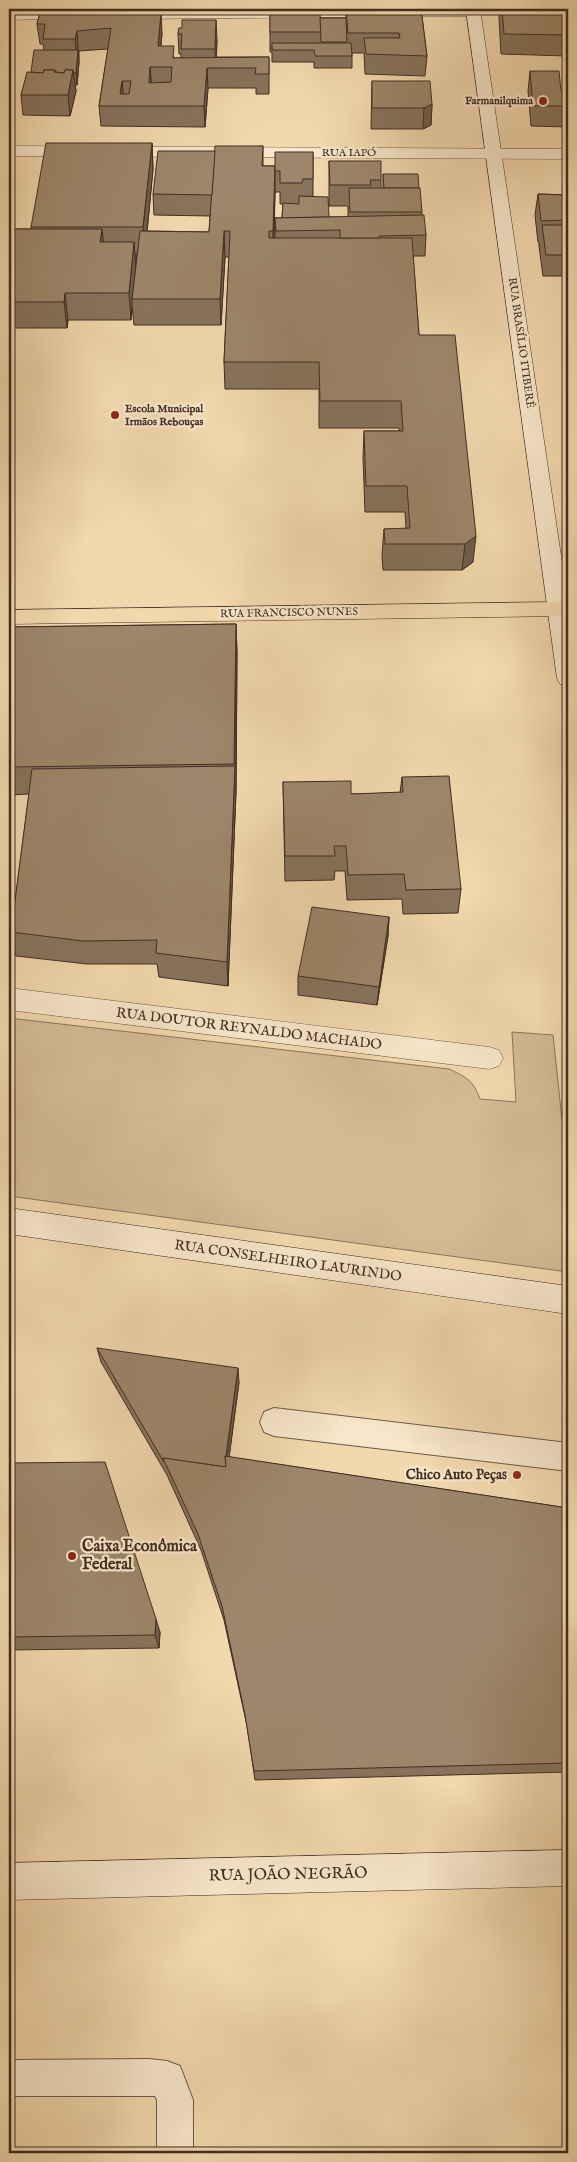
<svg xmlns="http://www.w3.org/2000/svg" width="577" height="2162" font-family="'IM FELL English',serif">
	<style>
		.green { fill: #d4bb96; stroke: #8a745c }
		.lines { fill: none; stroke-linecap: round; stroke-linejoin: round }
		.service-casing { stroke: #6c5846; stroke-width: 2 }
		.minor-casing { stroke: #6c5846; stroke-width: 1 }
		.secondary-casing { stroke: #402d23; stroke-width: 1 }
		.primary-casing { stroke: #402d23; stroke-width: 1 }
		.service { fill: #f7e6ca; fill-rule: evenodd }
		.minor { fill: #f7e6ca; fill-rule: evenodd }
		.secondary { fill: #f7e6ca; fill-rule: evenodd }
		.primary { fill: #f2d8ad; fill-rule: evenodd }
		.wall { fill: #87735c; stroke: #402d23; fill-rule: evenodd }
		.shaded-wall { fill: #6e5e4b; stroke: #402d23 }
		.building { fill: #9d866b; stroke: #402d23; fill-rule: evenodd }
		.poi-dot { fill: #8f2418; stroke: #f7e6ca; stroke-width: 2 }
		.labels { text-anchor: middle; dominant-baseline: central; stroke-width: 4.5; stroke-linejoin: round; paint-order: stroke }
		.far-poi-label { font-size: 11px; font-weight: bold; fill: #402d23; stroke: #f7e6ca; text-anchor: end }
		.far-street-label { font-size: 11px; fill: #402d23; stroke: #f7e6ca }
		.street-label { font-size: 14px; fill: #402d23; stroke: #f7e6ca }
		.poi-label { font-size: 14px; font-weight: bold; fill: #402d23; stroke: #f7e6ca; text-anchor: end }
		.near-poi-label { font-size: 16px; font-weight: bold; fill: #402d23; stroke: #f7e6ca; text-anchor: start }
		.near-street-label { font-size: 16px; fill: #402d23; stroke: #f7e6ca }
	</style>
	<rect width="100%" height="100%" fill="#f2d8ad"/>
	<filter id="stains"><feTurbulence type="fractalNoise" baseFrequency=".004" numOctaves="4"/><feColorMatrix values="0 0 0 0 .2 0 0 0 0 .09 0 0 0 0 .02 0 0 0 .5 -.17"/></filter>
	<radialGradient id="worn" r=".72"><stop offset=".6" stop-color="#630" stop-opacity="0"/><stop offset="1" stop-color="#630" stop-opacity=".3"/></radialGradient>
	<path class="green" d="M9,1018l440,51c17,8 24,11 31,30l36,3 -4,-70 41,3 15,141v96l-559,-76z"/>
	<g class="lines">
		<defs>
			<g id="service">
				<polygon points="274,1408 568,1443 568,1471 274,1436 264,1432 260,1422 264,1412"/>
				<polygon points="149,2059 167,2061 180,2066 193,2100 193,2153 157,2153 157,2100 155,2096 9,2096 9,2060"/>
			</g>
			<g id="minor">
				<polygon points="336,9 478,9 480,12 478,15 473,16 125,19 120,18 118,15 120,12 125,11"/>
				<polygon points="77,11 82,12 84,15 82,18 9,20 9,12"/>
				<polygon points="9,146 568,149 568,159 9,156"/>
				<polygon points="9,988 489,1047 499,1050 503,1058 499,1066 489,1069 9,1010"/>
			</g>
			<g id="secondary">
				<polygon points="466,9 480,9 568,603 568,686 560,684 557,678"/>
				<polygon points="9,1208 568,1286 568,1314 9,1234"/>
				<polygon points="568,1850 568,1886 9,1900 9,1863"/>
			</g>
			<polygon id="primary" points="568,602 568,616 9,624 9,610"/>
		</defs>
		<use href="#service" class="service-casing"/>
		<use href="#minor" class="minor-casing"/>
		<use href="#secondary" class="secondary-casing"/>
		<use href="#primary" class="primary-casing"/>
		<use href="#service" class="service"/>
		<use href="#minor" class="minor"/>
		<use href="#secondary" class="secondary"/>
		<use href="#primary" class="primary"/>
	</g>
	<g class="wall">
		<polygon points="346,9 421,9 427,56 425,76 365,74 364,53 352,53 352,68 314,68 314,62 272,62 272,52 270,52 270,12 313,13 320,18 346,18"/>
		<polygon points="500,9 567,9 568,19 568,48 567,56 501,54 499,18"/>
		<polygon points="40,13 162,33 161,46 175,58 181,58 181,54 179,54 178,34 179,28 217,40 216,57 269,57 269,94 256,94 256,88 208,88 205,127 101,126 99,106 108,49 79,51 79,62 77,85 75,85 76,91 70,116 23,115 21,95 31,72 44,50 43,44 40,44 37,24"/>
		<polygon points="530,71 561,91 568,91 568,127 531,126 528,91"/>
		<polygon points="372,81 432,104 431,125 423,129 371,129"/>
		<path d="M152,143l1,26 -6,62 62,1 1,-16 -56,-1 -1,-21 62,-43 48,-5v20h12l38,-14v45l16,20h19v-11h-19v-45l52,19v8h2v-14l39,38v3l4,20 -1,21h-12l6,79 54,227 -11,8h-79l-1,-15 2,-26h22l-1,-17h-40l-2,-54 1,-27h35v-3h-80v-39h-94l-1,-27 5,-105h-4l-4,68h-87l-2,-19 -1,14h-63l-1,8h-58v-99h22v-2zM275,192h5v12h3l-1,14h-7v20h-1zM135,253h2l-1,11z"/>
		<polygon points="538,194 568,195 568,298 566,284 568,276 543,276 539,246 539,242 538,242 535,215"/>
		<polygon points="236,624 237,653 236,792 228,986 159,977 157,964 87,964 16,956 11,932 29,794 9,795 9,627"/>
		<polygon points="402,777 461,889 458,913 403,914 402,899 347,900 345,871 335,871 334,880 285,881 283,782 351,794 400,793"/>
		<polygon points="389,917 388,936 377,1005 298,995 298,976"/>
		<polygon points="97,1348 239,1382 229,1457 568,1508 568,1772 255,1780 247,1726 224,1620 201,1550 167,1475 101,1362"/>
		<polygon points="9,1463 160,1632 159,1648 9,1650"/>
	</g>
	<g class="shaded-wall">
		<polygon points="161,13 162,33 159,66 158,46"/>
		<polygon points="216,20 217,40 216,69 215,49"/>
		<polygon points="77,31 79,62 77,85 76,73 77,58 75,39"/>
		<polygon points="150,67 152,88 149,83"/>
		<polygon points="207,68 208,88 205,127 204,106"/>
		<polygon points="73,70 76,91 70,116 68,95"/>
		<polygon points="122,81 124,101 120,94"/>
		<polygon points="432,104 431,125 423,129 424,108"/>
		<polygon points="152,143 153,169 145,253 143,227"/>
		<polygon points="275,166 275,192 273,257 273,231"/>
		<polygon points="102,229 105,256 100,242"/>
		<polygon points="224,231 225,257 221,325 220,299"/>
		<polygon points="134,242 136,268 132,299 132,306 131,320 129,293"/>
		<polygon points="65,293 68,320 67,328 64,302"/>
		<polygon points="476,536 473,562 462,570 465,544"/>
		<polygon points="236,624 237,653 236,792 228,986 227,962 235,766"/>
		<polygon points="389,917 388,936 377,1005 379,987"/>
		<polygon points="238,1368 239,1382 227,1473 226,1461"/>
		<polygon points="156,1619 160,1632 159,1648 155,1635"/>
	</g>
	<g class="building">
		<polygon points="346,9 421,9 427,56 366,54 364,38 400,38 399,33 348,33"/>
		<polygon points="502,9 567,9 568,19 568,35 504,34"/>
		<polygon points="313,10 313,13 320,13 321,32 270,32 270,12"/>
		<path d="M40,13h121l-3,33h16l-1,12 96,-1v17h-14l1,-6h-49l-3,38h-105l12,-78 -34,3 -2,8h-32l2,-15h-8zM150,67h22l-1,15 -22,1zM122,81h9l-2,13h-9z"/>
		<polygon points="320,18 346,18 347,42 321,42"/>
		<polygon points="182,20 216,20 215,49 181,49 182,34 178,34 179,28 182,28"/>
		<polygon points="272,43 351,43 352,56 315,56 314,50 272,50"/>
		<polygon points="34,50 78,50 76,73 74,73 73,70 65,70 64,73 55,72 55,70 44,70 43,73 31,72"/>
		<polygon points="44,70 55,70 54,72 64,73 65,70 73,70 68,95 21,95 27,72 43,73"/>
		<polygon points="530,71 559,71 561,91 568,91 568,106 533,106"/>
		<polygon points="372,81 430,81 432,104 424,108 372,108"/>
		<polygon points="46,143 152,143 143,227 31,227"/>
		<polygon points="215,146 263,146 262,166 275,166 273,231 269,231 269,238 412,238 419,335 455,335 476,536 465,544 385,544 384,529 410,528 407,486 366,486 364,431 403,431 401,401 320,401 319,362 224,362 230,231 224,231 220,299 132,299 140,231 209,232"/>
		<polygon points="158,151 215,151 212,195 153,194"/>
		<polygon points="275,152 313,152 313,179 303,179 302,183 280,183 280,171 275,171"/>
		<polygon points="329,161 381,161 381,180 370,180 371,185 330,185"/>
		<polygon points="383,174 418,174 419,188 384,188"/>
		<polygon points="349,188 420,188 422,212 350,212"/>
		<polygon points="538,194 568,195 568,220 541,221"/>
		<polygon points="299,196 328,197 329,217 282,218 283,203 299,204"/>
		<polygon points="424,215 426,235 379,236 379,238 340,238 340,230 276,231 275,218"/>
		<polygon points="542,225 568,225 568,255 546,255"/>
		<polygon points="9,229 102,229 100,242 134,242 129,293 65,293 64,302 9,302"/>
		<polygon points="236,624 234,764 9,767 9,627"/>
		<polygon points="235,766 227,962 156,953 157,940 83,941 11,932 32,769"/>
		<polygon points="449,776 461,889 406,890 404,874 348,875 346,846 334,846 335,856 285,856 283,782 351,781 351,794 403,792 402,777"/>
		<polygon points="312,907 389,917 379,987 298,976"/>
		<polygon points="97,1348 238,1368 226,1456 225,1456 226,1467 163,1458 164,1462"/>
		<polygon points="225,1456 568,1508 568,1763 254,1771 245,1715 222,1606 198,1534 163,1458 226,1467"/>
		<polygon points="105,1462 156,1619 155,1635 9,1637 9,1463"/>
	</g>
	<g class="poi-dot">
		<circle cx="543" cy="101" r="5"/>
		<circle cx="115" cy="415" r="5"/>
		<circle cx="517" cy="1475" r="5"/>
		<circle cx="72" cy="1556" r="5"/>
	</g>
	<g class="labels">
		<g class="far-poi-label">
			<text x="533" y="101">Farmanilquima</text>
			<text x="125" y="409" text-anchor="start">Escola Municipal<tspan x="125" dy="13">Irmãos Rebouças</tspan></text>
		</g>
		<g class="far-street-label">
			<text x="349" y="153">RUA IAPÓ</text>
			<text transform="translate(521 343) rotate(82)">RUA BRASÍLIO ITIBERÊ</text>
			<text transform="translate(289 613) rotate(-1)">RUA FRANCISCO NUNES</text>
		</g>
		<g class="street-label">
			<text transform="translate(249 1029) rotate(7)">RUA DOUTOR REYNALDO MACHADO</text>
			<text transform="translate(288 1261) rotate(8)">RUA CONSELHEIRO LAURINDO</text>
		</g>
		<g class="poi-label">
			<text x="507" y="1475">Chico Auto Peças</text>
		</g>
		<g class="near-poi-label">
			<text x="82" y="1547">Caixa Econômica<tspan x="82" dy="18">Federal</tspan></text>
		</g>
		<g class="near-street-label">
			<text transform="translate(288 1875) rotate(-1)">RUA JOÃO NEGRÃO</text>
		</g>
	</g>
	<rect width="577" height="2162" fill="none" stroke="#f2d8ad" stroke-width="30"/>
	<rect x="10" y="10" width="557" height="2142" fill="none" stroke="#402d23" stroke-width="2.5"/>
	<rect x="15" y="15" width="547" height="2132" fill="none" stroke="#402d23"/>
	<rect width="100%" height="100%" filter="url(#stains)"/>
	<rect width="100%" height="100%" fill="url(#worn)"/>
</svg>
